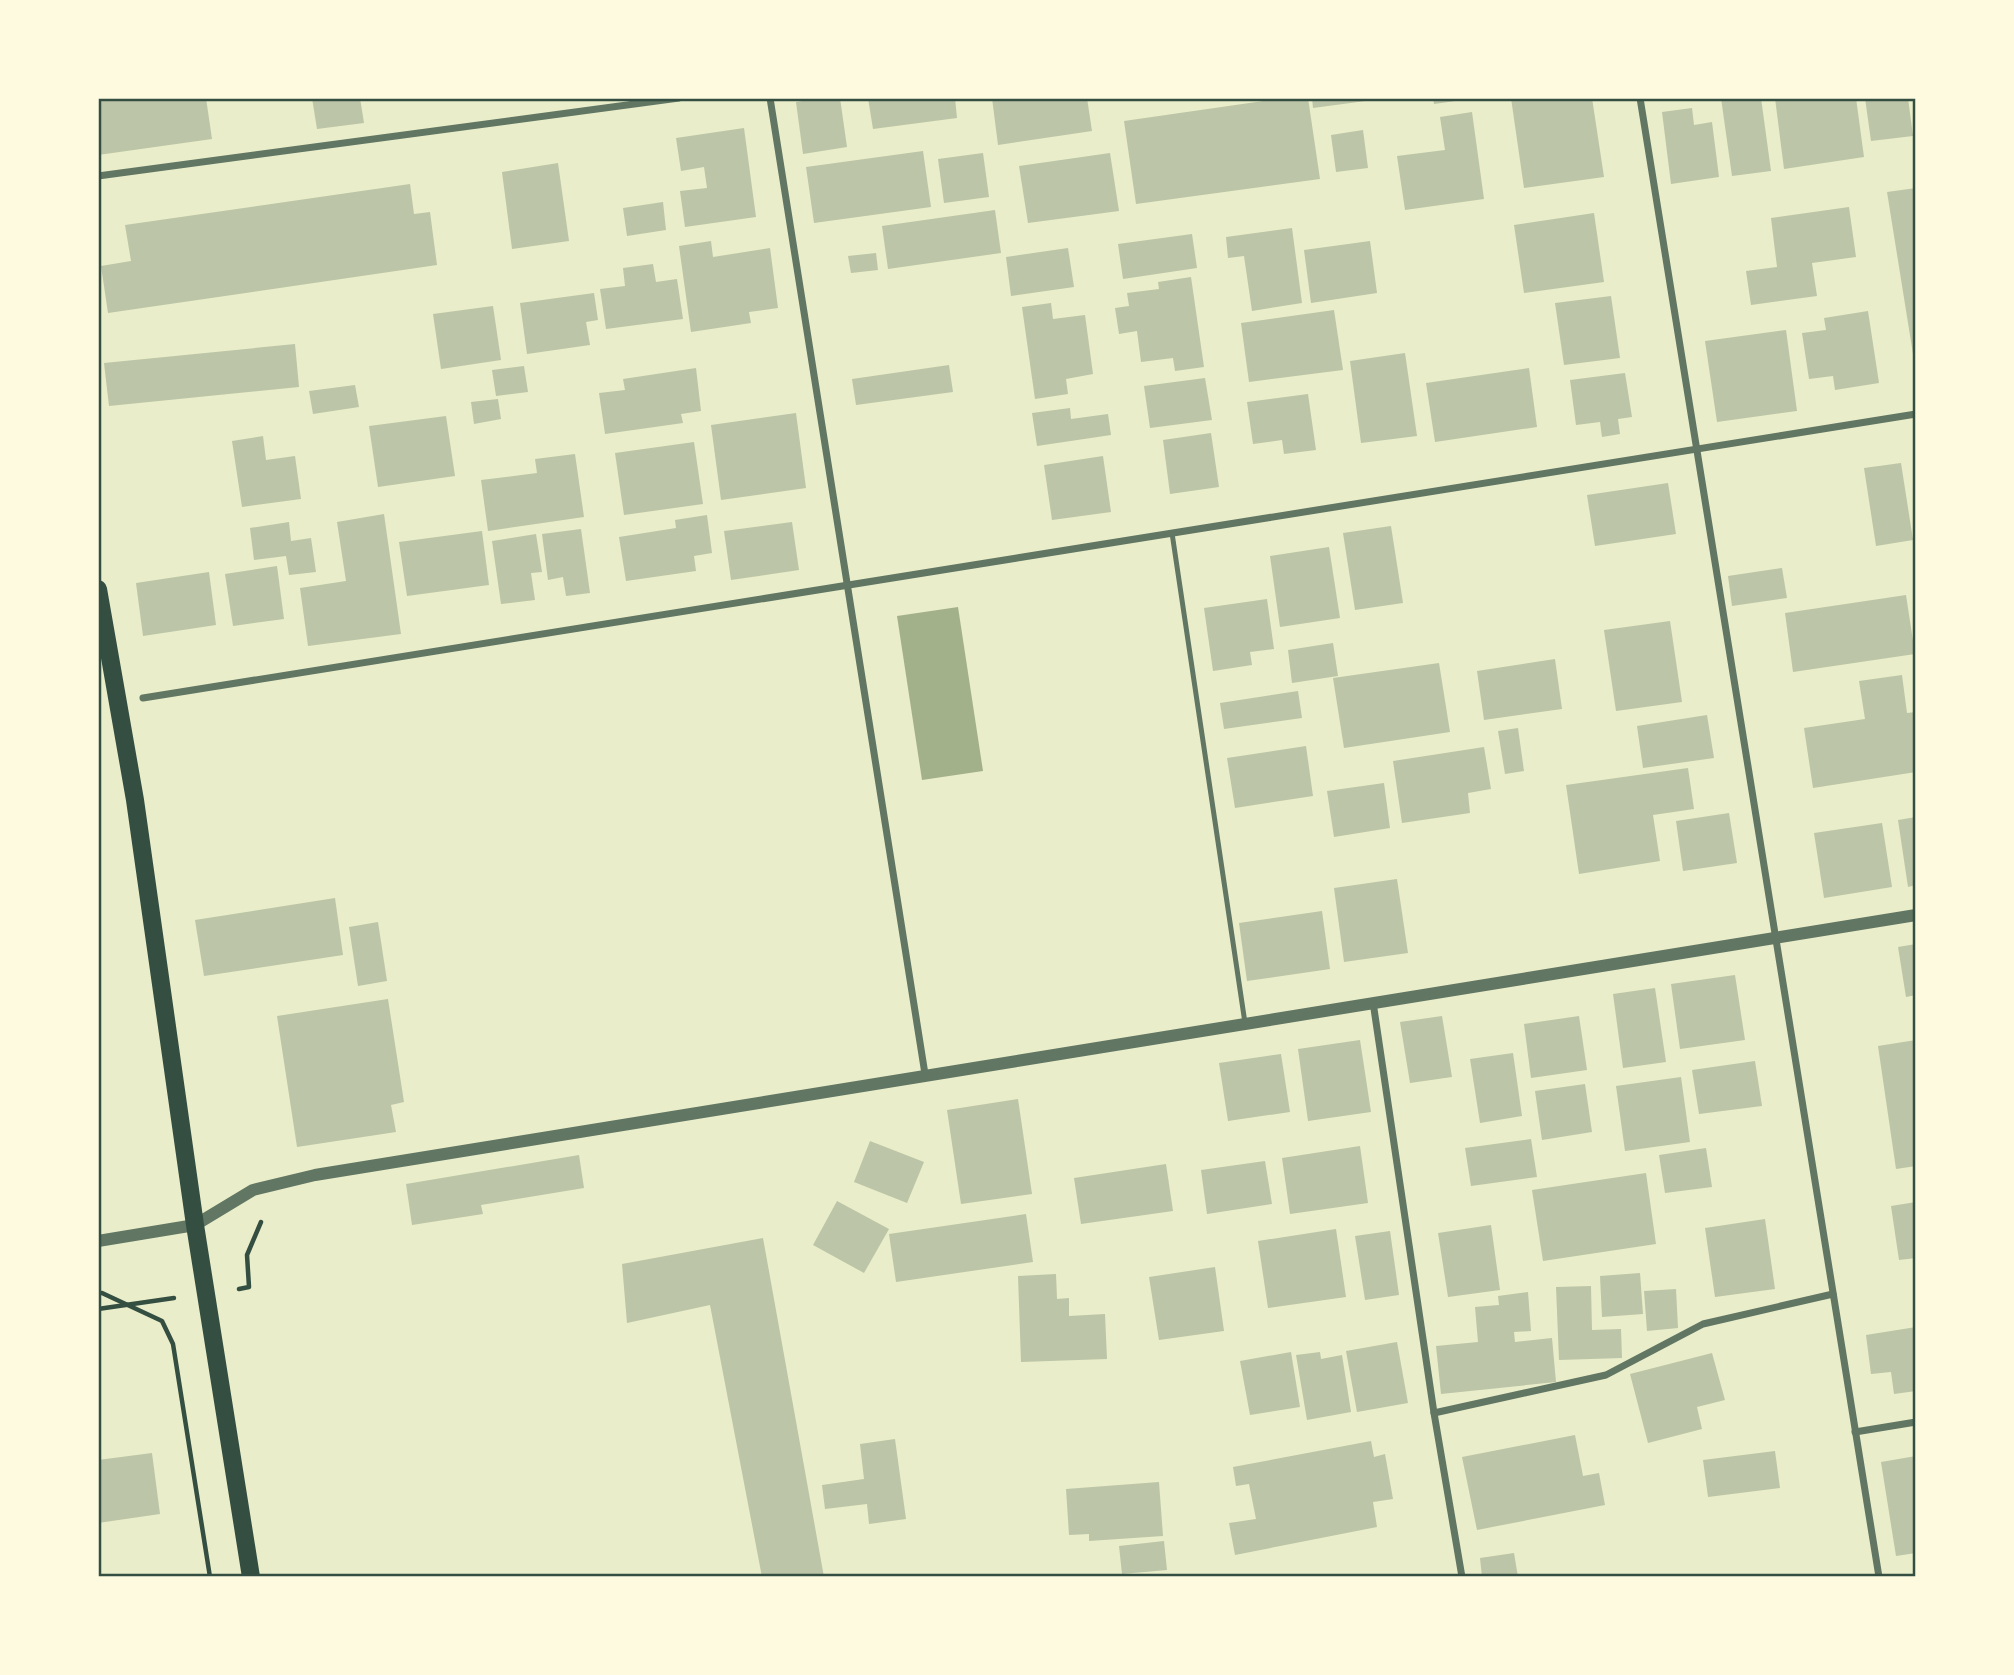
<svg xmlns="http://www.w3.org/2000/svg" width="2014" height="1675" font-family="'Open Sans',sans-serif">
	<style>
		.water { fill: #a3b18a }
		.building { fill: #bcc5a7 }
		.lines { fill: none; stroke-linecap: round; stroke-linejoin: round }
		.path { stroke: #344e41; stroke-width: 4.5 }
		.service { stroke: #617663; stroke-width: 5 }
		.minor { stroke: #617663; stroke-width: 7 }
		.tertiary { stroke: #617663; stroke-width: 12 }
		.primary { stroke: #344e41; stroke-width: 18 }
		.neatline { fill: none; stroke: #344e41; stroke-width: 2.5 }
	</style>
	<rect width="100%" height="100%" fill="#e9edc9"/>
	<polygon class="water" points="958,607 983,771 922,780 897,616"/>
	<g class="building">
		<polygon points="98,98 206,98 212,139 98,155"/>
		<polygon points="312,98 360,98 364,123 317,129"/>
		<polygon points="822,98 840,98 847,147 803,154 796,102"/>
		<polygon points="868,98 955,98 957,118 873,129"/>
		<polygon points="992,98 1087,98 1092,131 998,145"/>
		<polygon points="1285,98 1308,98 1320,179 1136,204 1124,121"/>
		<polygon points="1312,98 1373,98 1373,100 1313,108"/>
		<polygon points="1433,98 1463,98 1463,100 1434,104"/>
		<polygon points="1511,98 1592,98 1604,177 1524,188"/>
		<polygon points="1721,98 1761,98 1771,171 1732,176"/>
		<polygon points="1775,98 1856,98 1864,157 1784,169"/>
		<polygon points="1865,98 1908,98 1913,136 1871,141"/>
		<polygon points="1692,108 1694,125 1712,122 1719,177 1671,184 1662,112"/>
		<polygon points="1472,112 1484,199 1405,210 1397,156 1445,150 1440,117"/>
		<polygon points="744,128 756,217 685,227 680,191 707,188 704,167 681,171 676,138"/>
		<polygon points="1363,130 1368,168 1336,172 1331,135"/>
		<polygon points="923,151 931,207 814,223 806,167"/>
		<polygon points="983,153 989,197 944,203 938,159"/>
		<polygon points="1110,153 1119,211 1028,223 1019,166"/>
		<polygon points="558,163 569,241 512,249 502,172"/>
		<polygon points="410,184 414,214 430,212 437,265 108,313 101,266 131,261 125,225"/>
		<polygon points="1916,188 1916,353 1913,354 1887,192"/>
		<polygon points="663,202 666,230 627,236 623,208"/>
		<polygon points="1849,207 1856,257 1812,263 1817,296 1751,305 1746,271 1777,267 1771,218"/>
		<polygon points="995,210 1001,253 888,269 882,226"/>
		<polygon points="1594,213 1604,282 1524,293 1514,225"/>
		<polygon points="1292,228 1302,303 1252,311 1244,256 1228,258 1226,237"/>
		<polygon points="1192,234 1197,268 1123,279 1118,244"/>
		<polygon points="711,241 713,257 770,248 778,308 749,312 751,323 691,332 679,246"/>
		<polygon points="1370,241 1377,293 1311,303 1304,250"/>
		<polygon points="1068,248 1074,287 1011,296 1006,257"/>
		<polygon points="876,253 878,270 851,273 848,256"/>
		<polygon points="653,264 656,282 677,279 683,319 606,329 600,289 625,286 623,268"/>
		<polygon points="1191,277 1204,367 1175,371 1173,358 1141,362 1137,331 1119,334 1115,308 1129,306 1127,293 1159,289 1158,282"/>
		<polygon points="594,293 598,320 586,322 590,345 527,354 520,303"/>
		<polygon points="1611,296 1620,358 1564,365 1555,303"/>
		<polygon points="1051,303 1053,319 1085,315 1093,374 1066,379 1068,394 1035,399 1022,307"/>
		<polygon points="493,306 501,360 441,369 433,314"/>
		<polygon points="1334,310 1343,370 1249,382 1241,323"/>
		<polygon points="1868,311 1879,383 1835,390 1833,376 1809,379 1802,333 1826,330 1824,318"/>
		<polygon points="1786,330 1797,411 1717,422 1705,341"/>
		<polygon points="295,344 299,387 109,406 104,363"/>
		<polygon points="1405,353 1417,436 1361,443 1350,361"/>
		<polygon points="949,365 953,392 856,405 852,379"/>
		<polygon points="524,366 528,392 496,396 492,370"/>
		<polygon points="696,368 701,411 681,414 683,423 605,434 599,393 625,390 623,379"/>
		<polygon points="1529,368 1537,427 1435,442 1426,383"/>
		<polygon points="1625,373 1632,417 1618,419 1620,434 1602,437 1600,422 1576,425 1570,380"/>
		<polygon points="1205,378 1212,420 1150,428 1144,386"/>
		<polygon points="355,385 359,407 313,414 309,391"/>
		<polygon points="1308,394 1316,450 1284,454 1282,440 1253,444 1247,402"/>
		<polygon points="498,399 501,419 474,424 471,402"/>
		<polygon points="1070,408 1071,419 1108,414 1111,435 1037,446 1032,413"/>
		<polygon points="796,413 806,488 721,500 711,425"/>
		<polygon points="446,416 455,476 378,487 369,426"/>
		<polygon points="1211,433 1219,487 1170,494 1163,440"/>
		<polygon points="263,436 266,460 295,456 301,499 242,507 232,441"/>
		<polygon points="694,442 703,504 624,515 615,453"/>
		<polygon points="575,454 584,517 488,531 481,480 537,473 535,459"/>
		<polygon points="1103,456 1111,512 1052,520 1044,465"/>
		<polygon points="1901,463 1913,540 1876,546 1864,468"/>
		<polygon points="1668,483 1676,534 1595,546 1587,495"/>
		<polygon points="384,514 401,634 308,646 300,588 346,581 337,522"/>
		<polygon points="707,515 712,553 694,556 696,571 626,581 619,537 676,528 675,520"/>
		<polygon points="289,522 291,541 311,538 316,572 289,575 286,556 254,560 250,528"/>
		<polygon points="792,522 799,570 731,580 724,531"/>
		<polygon points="1391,526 1403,603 1355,610 1343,533"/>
		<polygon points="581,529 590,593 566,596 563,577 548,580 542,534"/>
		<polygon points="482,531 489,585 407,596 399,542"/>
		<polygon points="536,534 542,572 531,573 535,600 501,604 492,541"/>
		<polygon points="1329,547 1340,618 1280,627 1270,556"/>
		<polygon points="277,566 284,619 233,626 225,574"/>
		<polygon points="1782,568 1787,598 1732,606 1728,576"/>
		<polygon points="209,572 216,625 143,636 136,583"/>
		<polygon points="1906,595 1915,654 1793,672 1785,613"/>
		<polygon points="1267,599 1274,649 1250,652 1252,665 1213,671 1204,608"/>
		<polygon points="1670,621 1682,702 1616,711 1604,630"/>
		<polygon points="1333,643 1338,676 1292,683 1288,650"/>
		<polygon points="1555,659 1562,709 1484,720 1477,671"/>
		<polygon points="1439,663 1450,732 1344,748 1333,678"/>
		<polygon points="1902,675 1907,713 1916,712 1916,772 1813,788 1804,728 1865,719 1859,681"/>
		<polygon points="1298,691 1302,718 1224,729 1220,703"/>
		<polygon points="1707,715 1714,758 1643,768 1637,726"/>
		<polygon points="1518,728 1524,771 1505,774 1498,731"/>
		<polygon points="1306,746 1313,796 1235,808 1227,758"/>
		<polygon points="1484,747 1491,789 1468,793 1470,813 1402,823 1393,761"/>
		<polygon points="1688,768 1694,809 1653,815 1660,861 1579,874 1566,785"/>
		<polygon points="1384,783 1390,828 1334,837 1327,791"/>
		<polygon points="1729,813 1737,863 1683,871 1676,821"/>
		<polygon points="1916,817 1916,885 1908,887 1898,820"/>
		<polygon points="1882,823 1892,887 1824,898 1814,833"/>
		<polygon points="1397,879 1408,953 1344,962 1334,888"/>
		<polygon points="335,898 343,955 204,976 195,920"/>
		<polygon points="1322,911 1330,969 1247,981 1239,923"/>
		<polygon points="378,922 387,981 358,986 349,927"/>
		<polygon points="1916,944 1916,995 1906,997 1898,947"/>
		<polygon points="1735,975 1745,1040 1680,1049 1671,984"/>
		<polygon points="1655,988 1666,1062 1623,1068 1613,994"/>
		<polygon points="388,999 404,1102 391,1105 396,1132 297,1147 277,1016"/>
		<polygon points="1442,1016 1452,1077 1410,1083 1400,1022"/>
		<polygon points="1579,1016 1587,1070 1531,1078 1524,1024"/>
		<polygon points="1360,1040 1371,1112 1308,1121 1298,1049"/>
		<polygon points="1916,1040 1916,1166 1896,1169 1878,1046"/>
		<polygon points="1513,1053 1522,1116 1480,1123 1470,1059"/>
		<polygon points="1281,1054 1290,1112 1228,1121 1219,1063"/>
		<polygon points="1755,1061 1762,1106 1699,1114 1692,1070"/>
		<polygon points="1681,1077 1690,1142 1625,1151 1616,1086"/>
		<polygon points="1585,1084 1592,1132 1542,1140 1535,1091"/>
		<polygon points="1018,1099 1032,1194 961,1204 947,1110"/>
		<polygon points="1531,1139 1537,1177 1471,1186 1465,1148"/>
		<polygon points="870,1141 924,1162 907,1203 854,1182"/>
		<polygon points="1360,1146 1368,1203 1290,1214 1282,1158"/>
		<polygon points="1706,1148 1712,1187 1665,1193 1659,1155"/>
		<polygon points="579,1155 584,1188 481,1205 483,1214 412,1225 406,1184"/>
		<polygon points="1265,1161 1272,1204 1207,1214 1201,1170"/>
		<polygon points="1166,1164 1173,1211 1081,1224 1074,1178"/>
		<polygon points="1646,1173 1656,1244 1543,1261 1532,1190"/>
		<polygon points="837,1201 889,1229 864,1273 813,1245"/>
		<polygon points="1916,1202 1916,1258 1899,1260 1891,1206"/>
		<polygon points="1026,1214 1033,1262 896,1282 889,1234"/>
		<polygon points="1765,1219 1775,1289 1715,1297 1705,1228"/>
		<polygon points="1491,1225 1500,1290 1448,1297 1438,1233"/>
		<polygon points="1336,1229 1346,1297 1268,1308 1258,1241"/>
		<polygon points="1390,1231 1399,1295 1365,1300 1355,1236"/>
		<polygon points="763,1238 824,1577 762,1577 710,1305 627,1323 622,1264"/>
		<polygon points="1215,1267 1224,1331 1159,1340 1149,1277"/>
		<polygon points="1640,1273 1643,1314 1602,1317 1600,1276"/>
		<polygon points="1056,1274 1057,1299 1069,1298 1069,1316 1105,1314 1107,1359 1021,1362 1018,1276"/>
		<polygon points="1591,1286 1592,1330 1621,1329 1622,1358 1559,1360 1556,1287"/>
		<polygon points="1676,1289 1678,1328 1647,1331 1644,1291"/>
		<polygon points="1528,1292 1531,1331 1514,1332 1515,1342 1552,1338 1556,1382 1441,1394 1436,1346 1478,1342 1475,1307 1499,1305 1498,1296"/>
		<polygon points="1916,1327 1916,1391 1894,1394 1891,1372 1871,1374 1866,1335"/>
		<polygon points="1397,1342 1408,1403 1357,1412 1346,1351"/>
		<polygon points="1291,1352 1300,1407 1250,1415 1240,1361"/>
		<polygon points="1320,1352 1321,1359 1342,1355 1351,1412 1307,1420 1296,1355"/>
		<polygon points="1712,1353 1725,1400 1697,1407 1702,1429 1648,1443 1630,1374"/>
		<polygon points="1575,1435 1583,1476 1599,1473 1605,1505 1477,1530 1462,1457"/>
		<polygon points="895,1439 906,1519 869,1524 867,1504 825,1509 822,1485 864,1479 860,1444"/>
		<polygon points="1371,1441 1374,1457 1385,1454 1393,1499 1373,1502 1377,1527 1235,1555 1229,1523 1256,1519 1249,1484 1236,1486 1233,1467"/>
		<polygon points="1775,1451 1780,1488 1708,1497 1703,1460"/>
		<polygon points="152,1453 160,1514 98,1523 98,1460"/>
		<polygon points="1916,1456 1916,1553 1896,1556 1881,1462"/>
		<polygon points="1159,1482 1163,1536 1089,1541 1089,1534 1069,1535 1066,1489"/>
		<polygon points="1164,1541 1167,1570 1122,1574 1119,1546"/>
		<polygon points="1514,1553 1518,1577 1482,1577 1480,1558"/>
	</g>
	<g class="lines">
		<g class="path">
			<polyline points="239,1289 249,1287 247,1255 261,1222"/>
			<polyline points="98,1293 102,1293 162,1321 173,1344 210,1577"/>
			<polyline points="98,1309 174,1298"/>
		</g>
		<polyline class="service" points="1172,533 1245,1023"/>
		<g class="minor">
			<polyline points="770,98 925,1074"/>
			<polyline points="1640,98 1879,1577"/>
			<polyline points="98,176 679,98"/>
			<polyline points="143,698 1916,414"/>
			<polyline points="1373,1002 1434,1413 1462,1577"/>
			<polyline points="1434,1413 1606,1375 1703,1324 1833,1294"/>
			<polyline points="1855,1432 1916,1422"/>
		</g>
		<polyline class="tertiary" points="98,1241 195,1225 253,1190 315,1175 1916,915"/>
		<polyline class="primary" points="98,589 135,800 195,1225 251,1577"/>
	</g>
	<rect width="2014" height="1675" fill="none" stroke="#fefae0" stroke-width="200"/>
	<rect x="100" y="100" width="1814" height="1475" class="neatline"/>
</svg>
